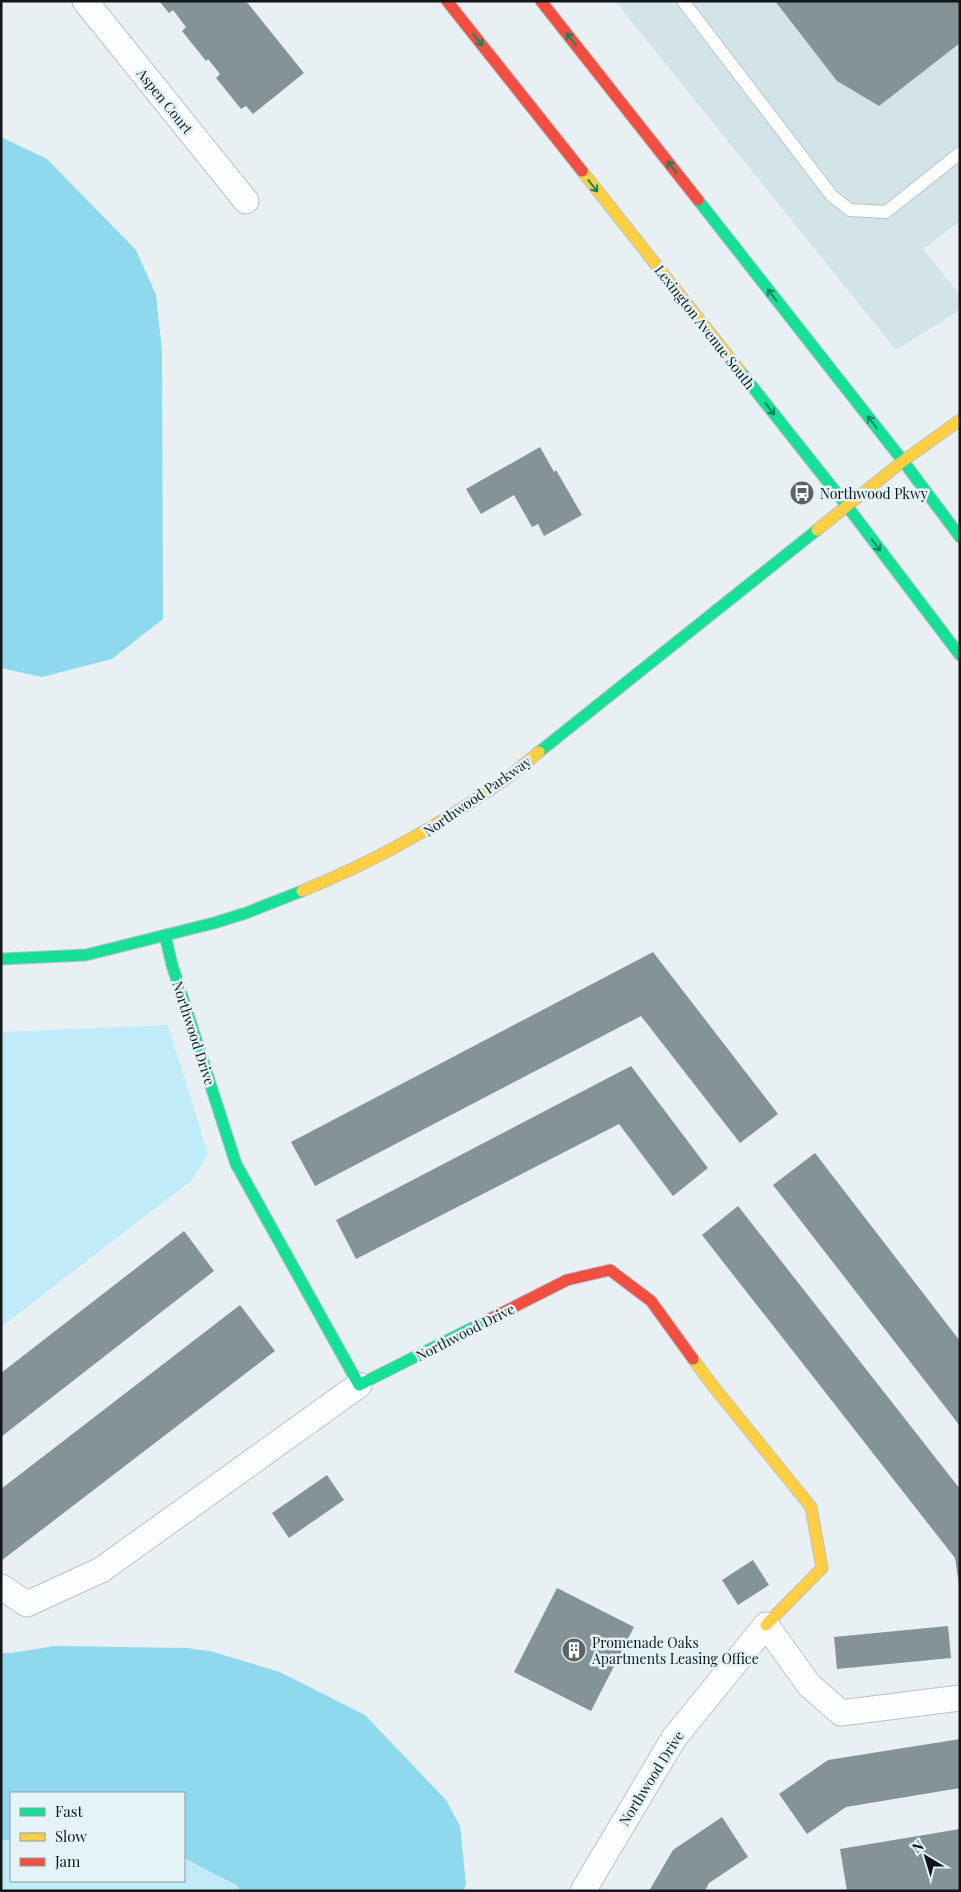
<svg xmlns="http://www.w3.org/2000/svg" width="961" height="1892" font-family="'Playfair Display',serif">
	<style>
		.built { fill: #d3e4e9 }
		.green { fill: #bfecf8 }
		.water { fill: #8ed9ed }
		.building { fill: #849397 }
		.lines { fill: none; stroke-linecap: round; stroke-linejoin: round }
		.lane-casing { stroke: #bbc2c4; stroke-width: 14 }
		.street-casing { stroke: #bbc2c4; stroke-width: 27 }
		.fast-casing { stroke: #bbc2c4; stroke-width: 13 }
		.slow-casing { stroke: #bbc2c4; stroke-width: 13 }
		.jam-casing { stroke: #bbc2c4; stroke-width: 13 }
		.lane { stroke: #fcfdfd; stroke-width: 12 }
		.street { stroke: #fcfdfd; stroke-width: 25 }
		.fast { stroke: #16e098; stroke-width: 11 }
		.slow { stroke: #ffcf43; stroke-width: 11 }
		.jam { stroke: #f24e42; stroke-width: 11 }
		.oneway { stroke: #14855e }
		.labels { text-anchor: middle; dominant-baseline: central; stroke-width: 5; stroke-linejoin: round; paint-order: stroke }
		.street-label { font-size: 14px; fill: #111618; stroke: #e3f3f8 }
		.poi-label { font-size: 14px; fill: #111618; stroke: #e3f3f8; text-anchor: start }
	</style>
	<rect width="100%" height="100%" fill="#e8f0f3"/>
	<polygon class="built" points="615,1 960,1 960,221 923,249 960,295 960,310 896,350"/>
	<g class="green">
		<polygon points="168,1025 208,1154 192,1180 1,1327 1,1032"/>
		<polygon points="1,1840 11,1840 11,1881 184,1881 184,1858 237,1887 240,1891 1,1891"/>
	</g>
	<g class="water">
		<polygon points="1,137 47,159 136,250 156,295 162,352 163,619 112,659 42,677 1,668"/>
		<polygon points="54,1646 186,1648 210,1651 280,1672 365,1715 446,1800 460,1826 466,1884 463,1891 240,1891 237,1886 184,1858 184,1793 11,1793 11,1840 1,1840 1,1653 12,1653"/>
	</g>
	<g class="building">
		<polygon points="159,1 246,1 304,73 253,114 246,106 241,109 216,78 220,74 208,59 206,61 182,31 186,27 173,10 169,13"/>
		<polygon points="775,1 960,1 960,43 879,106 837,81"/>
		<polygon points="540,447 554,472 556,470 582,515 544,536 538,524 532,527 514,495 481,514 466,489"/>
		<polygon points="653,952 778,1114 740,1143 641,1016 315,1186 291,1142"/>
		<polygon points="631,1066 708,1168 673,1196 619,1124 356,1259 336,1220"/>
		<polygon points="815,1153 960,1341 960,1426 773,1185"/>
		<polygon points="738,1206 960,1489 960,1590 955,1558 702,1235"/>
		<polygon points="184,1231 214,1271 1,1437 1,1373"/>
		<polygon points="240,1305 275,1351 1,1561 1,1489"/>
		<polygon points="327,1475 344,1500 289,1538 272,1513"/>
		<polygon points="753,1560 769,1585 738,1605 722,1580"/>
		<polygon points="557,1588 634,1627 591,1711 514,1672"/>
		<polygon points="948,1626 951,1658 837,1669 834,1637"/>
		<polygon points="960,1739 960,1788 846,1807 807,1834 779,1794 828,1760"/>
		<polygon points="722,1817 748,1857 709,1883 705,1891 649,1891 673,1850"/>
		<polygon points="960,1829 960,1891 847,1891 840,1849"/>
	</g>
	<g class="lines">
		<defs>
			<polyline id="lane" points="683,1 832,196 850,210 886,212 960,153"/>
			<g id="street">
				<polyline points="85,1 246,201"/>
				<polyline points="1,1587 27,1604 101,1570 359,1385"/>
				<polyline points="583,1891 674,1738 766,1625 809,1685 841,1713 960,1698"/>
			</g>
			<g id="fast">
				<polyline points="698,200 903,461 960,537"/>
				<polyline points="740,371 847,506 960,655"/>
				<polyline points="539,752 817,530"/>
				<polyline points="165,935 172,965 236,1164 359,1385 490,1319"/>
				<polyline points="1,959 86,955 214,923 246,913 302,891"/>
			</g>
			<g id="slow">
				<polyline points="582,171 740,371"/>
				<polyline points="817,530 903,461 960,420"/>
				<path d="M302,891c69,-28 134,-64 195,-106 15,-10 28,-22 42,-33"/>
				<polyline points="693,1359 713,1386 811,1507 822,1568 766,1625"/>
			</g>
			<g id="jam">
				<polyline points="447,1 582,171"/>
				<polyline points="541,1 698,200"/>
				<polyline points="490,1319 567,1280 610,1270 651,1301 693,1359"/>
			</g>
		</defs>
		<use href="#lane" class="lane-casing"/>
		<use href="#street" class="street-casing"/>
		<use href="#fast" class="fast-casing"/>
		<use href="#slow" class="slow-casing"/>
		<use href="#jam" class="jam-casing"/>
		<use href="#lane" class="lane"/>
		<use href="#street" class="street"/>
		<use href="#fast" class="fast"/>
		<use href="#slow" class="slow"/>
		<use href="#jam" class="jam"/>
	</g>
	<defs><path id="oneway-shaft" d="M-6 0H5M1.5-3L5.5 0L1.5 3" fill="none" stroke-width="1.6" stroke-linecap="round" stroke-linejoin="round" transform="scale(1.25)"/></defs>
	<g class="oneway">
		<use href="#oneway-shaft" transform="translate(571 39) rotate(-128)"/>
		<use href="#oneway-shaft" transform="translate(478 40) rotate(52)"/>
		<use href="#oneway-shaft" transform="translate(672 167) rotate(-128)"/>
		<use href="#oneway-shaft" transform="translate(593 186) rotate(52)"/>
		<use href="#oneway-shaft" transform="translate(772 295) rotate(-128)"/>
		<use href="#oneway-shaft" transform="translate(770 409) rotate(52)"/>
		<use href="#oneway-shaft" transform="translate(872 422) rotate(-128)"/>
		<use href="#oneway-shaft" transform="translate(876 545) rotate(53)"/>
	</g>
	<defs>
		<symbol id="bus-disc" viewBox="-11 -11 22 22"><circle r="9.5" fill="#5c6265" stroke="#e3f3f8"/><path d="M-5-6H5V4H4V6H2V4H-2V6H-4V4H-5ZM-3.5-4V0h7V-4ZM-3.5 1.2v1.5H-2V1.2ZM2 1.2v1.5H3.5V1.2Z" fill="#fff"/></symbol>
		<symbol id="building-disc" viewBox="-11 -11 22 22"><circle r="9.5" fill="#5c6265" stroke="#e3f3f8"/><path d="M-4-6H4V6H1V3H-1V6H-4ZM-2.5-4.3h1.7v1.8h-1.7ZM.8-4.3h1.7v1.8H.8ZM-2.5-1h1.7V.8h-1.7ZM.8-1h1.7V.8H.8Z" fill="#fff"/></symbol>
	</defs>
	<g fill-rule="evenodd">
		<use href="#bus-disc" x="788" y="479" width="28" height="28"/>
		<use href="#building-disc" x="560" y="1636" width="28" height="28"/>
	</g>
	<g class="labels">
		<g class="street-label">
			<text transform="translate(165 101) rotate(51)">Aspen Court</text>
			<text transform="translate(705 327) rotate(52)">Lexington Avenue South</text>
			<text transform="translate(477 796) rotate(-35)">Northwood Parkway</text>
			<text transform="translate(194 1033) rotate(72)">Northwood Drive</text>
			<text transform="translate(465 1332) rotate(-27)">Northwood Drive</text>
			<text transform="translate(651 1778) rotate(-58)">Northwood Drive</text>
		</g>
		<g class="poi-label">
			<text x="820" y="493">Northwood Pkwy</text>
			<text x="592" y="1642">Promenade Oaks<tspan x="592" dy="16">Apartments Leasing Office</tspan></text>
		</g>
	</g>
	<rect width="961" height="1892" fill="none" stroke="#111618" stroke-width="5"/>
	<rect x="10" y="1792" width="175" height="90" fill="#e3f3f8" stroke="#8f9b9e"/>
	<rect x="20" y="1808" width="25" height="8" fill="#16e098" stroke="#8f9b9e"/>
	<text x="55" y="1817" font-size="15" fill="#111618">Fast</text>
	<rect x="20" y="1833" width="25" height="8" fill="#ffcf43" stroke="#8f9b9e"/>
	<text x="55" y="1842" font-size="15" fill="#111618">Slow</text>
	<rect x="20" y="1858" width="25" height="8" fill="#f24e42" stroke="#8f9b9e"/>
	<text x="55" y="1867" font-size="15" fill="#111618">Jam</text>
	<g transform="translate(926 1857) rotate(322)" stroke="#e3f3f8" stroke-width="4" paint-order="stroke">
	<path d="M0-4L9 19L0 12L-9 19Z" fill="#111618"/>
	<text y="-8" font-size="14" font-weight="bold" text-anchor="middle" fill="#111618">N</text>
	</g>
</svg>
